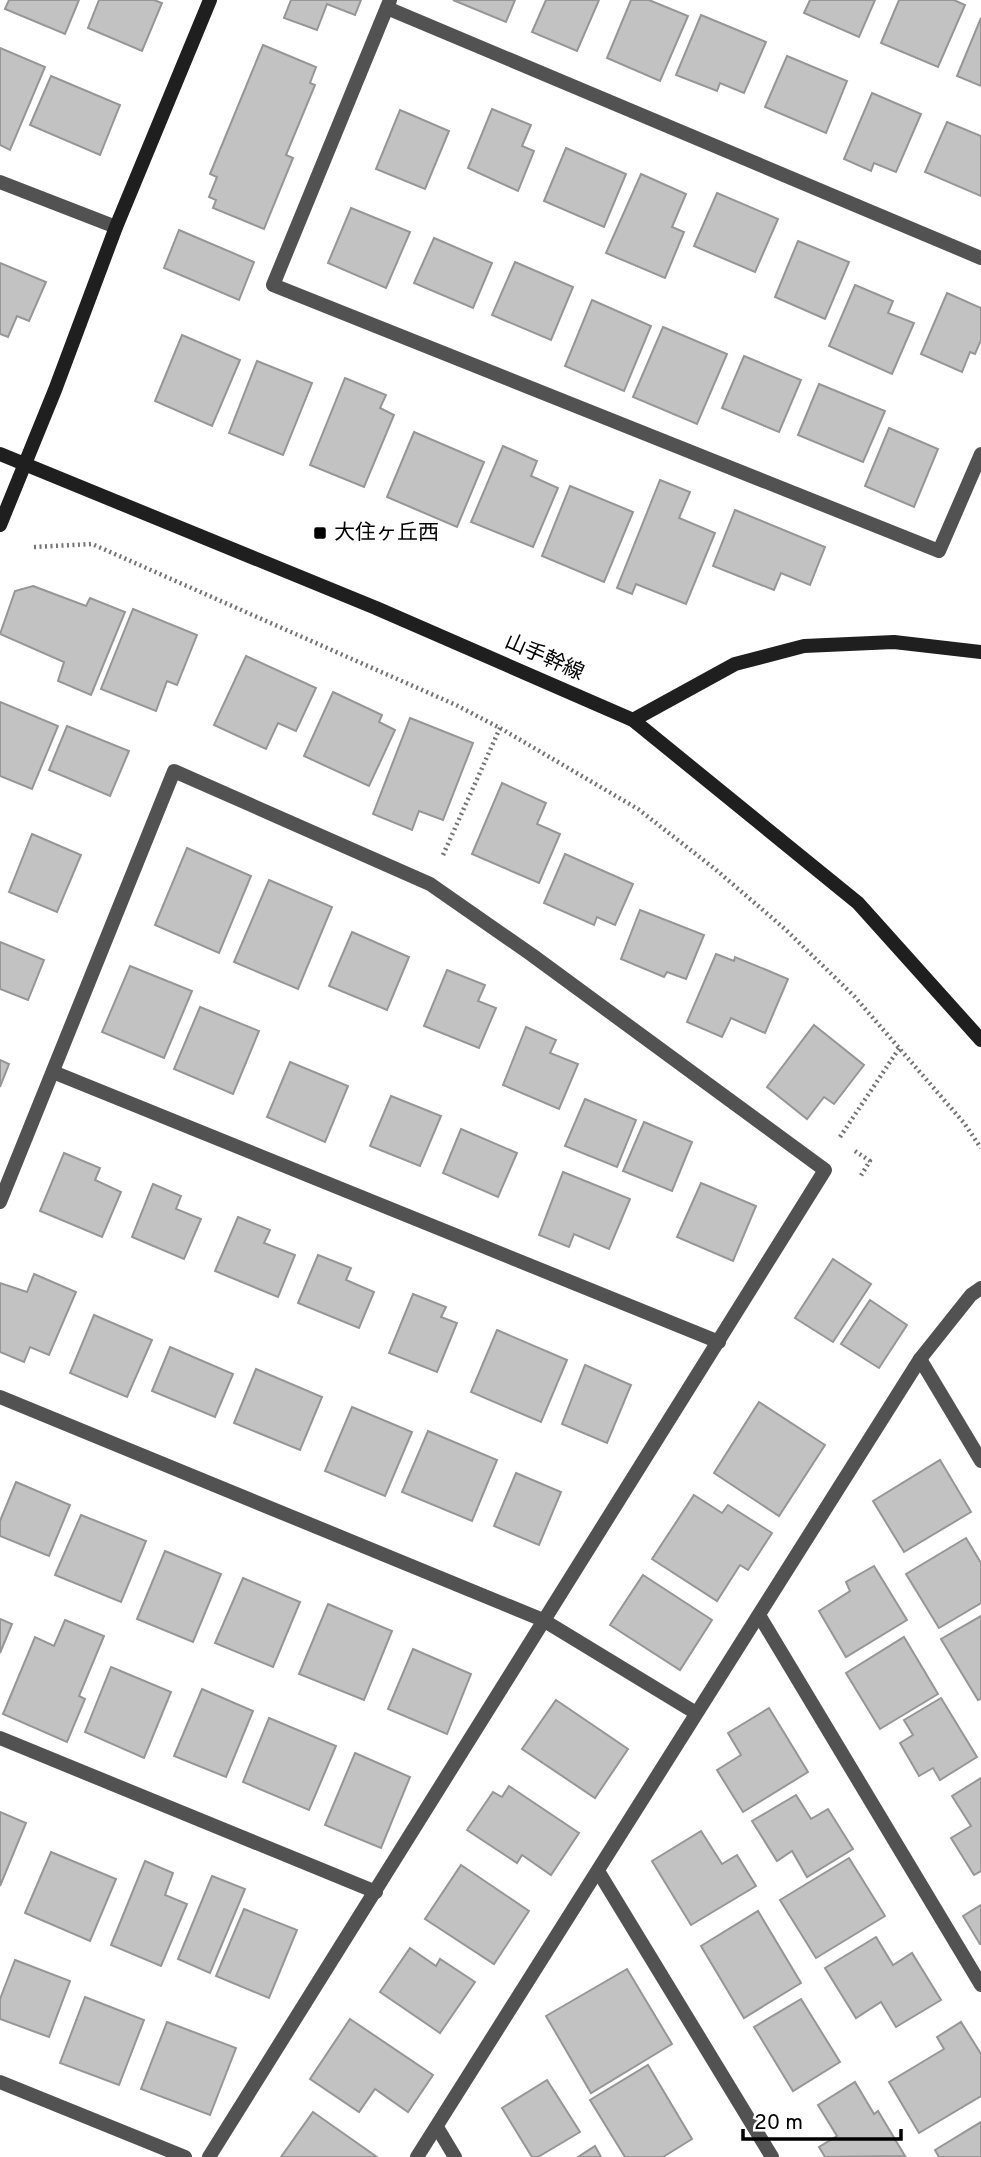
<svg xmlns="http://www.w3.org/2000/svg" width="981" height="2157" font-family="Overpass,'Noto Sans JP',sans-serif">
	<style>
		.building { fill: #c2c2c2; stroke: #969696; stroke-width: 2 }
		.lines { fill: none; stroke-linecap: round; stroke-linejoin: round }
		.path { stroke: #747474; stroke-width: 4.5; stroke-dasharray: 2 3.5; stroke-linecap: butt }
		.lane { stroke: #525252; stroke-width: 14 }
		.street { stroke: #525252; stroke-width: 14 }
		.secondary { stroke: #1f1f1f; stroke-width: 14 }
		.poi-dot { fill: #000; stroke: #fff; stroke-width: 2.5 }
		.labels { text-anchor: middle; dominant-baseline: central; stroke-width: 5; stroke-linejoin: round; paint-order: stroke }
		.poi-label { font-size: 21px; fill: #000; stroke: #fff; text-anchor: start }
		.street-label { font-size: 21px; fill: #000; stroke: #fff }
	</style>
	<rect width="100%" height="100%" fill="#fff"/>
	<g class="building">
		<polygon points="9,0 79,0 65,34 5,9"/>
		<polygon points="99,0 154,0 162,3 142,51 88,28"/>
		<polygon points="291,0 361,0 355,15 327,4 317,30 284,18"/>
		<polygon points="453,0 515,0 506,22"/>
		<polygon points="546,0 599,0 577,51 532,32"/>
		<polygon points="631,0 649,0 688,16 660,81 607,58"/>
		<polygon points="810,0 875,0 859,37 804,13"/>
		<polygon points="899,0 954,0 965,5 938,67 881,43"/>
		<polygon points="701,15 766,42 744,93 720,83 717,91 676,75"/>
		<polygon points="981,18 981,86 957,76"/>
		<polygon points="263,45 316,67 310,83 315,85 286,155 293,158 264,229 213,208 216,200 209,197 217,177 210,174"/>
		<polygon points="0,48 45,67 10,150 0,145"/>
		<polygon points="787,56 847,81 826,133 765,107"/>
		<polygon points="51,76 120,105 100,155 30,125"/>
		<polygon points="872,93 921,114 896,172 874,163 871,171 844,159"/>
		<polygon points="492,109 531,125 522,146 534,151 518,191 468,168"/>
		<polygon points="400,110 449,131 425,189 376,169"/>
		<polygon points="947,122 981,136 981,196 925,172"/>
		<polygon points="566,148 626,174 604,227 544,201"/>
		<polygon points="641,174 686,194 672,227 684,232 665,278 606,253"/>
		<polygon points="717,193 778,219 755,272 694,246"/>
		<polygon points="351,208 410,232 386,288 328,263"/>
		<polygon points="179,230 254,262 239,300 164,268"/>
		<polygon points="434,238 492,263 473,308 414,283"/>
		<polygon points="798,241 849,262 825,319 775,297"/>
		<polygon points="515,262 573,287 551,340 492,315"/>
		<polygon points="0,263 46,282 29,321 17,316 8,337 0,334"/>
		<polygon points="855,285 893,301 888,313 914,323 892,374 829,346"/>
		<polygon points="947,293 981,308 981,340 975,354 970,352 962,372 921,354"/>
		<polygon points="592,300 651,326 624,391 565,366"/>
		<polygon points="663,327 727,354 697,424 633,397"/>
		<polygon points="182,335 240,360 212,426 155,401"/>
		<polygon points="744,356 801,380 779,432 722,408"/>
		<polygon points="257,361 312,383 283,455 229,433"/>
		<polygon points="345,378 386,395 380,408 394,415 364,487 310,465"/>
		<polygon points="819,384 885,411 863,462 798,435"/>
		<polygon points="889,428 938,449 914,507 865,486"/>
		<polygon points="414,432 484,462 457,527 387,497"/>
		<polygon points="503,446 537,461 531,476 558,488 533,547 471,522"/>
		<polygon points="660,480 690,492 679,518 715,533 686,604 636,584 632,594 617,588"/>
		<polygon points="570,486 633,512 604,582 542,556"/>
		<polygon points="735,510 825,547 810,585 781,573 774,590 713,566"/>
		<polygon points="33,586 86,606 90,598 125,612 91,695 58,681 64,662 0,634 15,591"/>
		<polygon points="133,609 197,635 177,685 167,681 156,711 101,689"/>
		<polygon points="246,656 316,688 296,731 278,723 266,749 214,725"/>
		<polygon points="333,692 382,715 379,722 395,730 369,786 304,756"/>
		<polygon points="0,702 58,726 32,789 0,776"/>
		<polygon points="410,718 473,743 443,820 419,811 412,830 373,814"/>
		<polygon points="67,726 129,751 110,796 49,770"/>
		<polygon points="502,783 546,803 537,824 560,834 539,883 472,854"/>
		<polygon points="32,834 81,855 57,912 9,892"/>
		<polygon points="187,848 251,876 219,953 155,925"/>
		<polygon points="565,854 633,884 615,925 597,917 594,925 544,903"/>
		<polygon points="269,880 332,907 298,989 234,962"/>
		<polygon points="640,910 704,935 686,979 667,972 664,977 621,959"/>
		<polygon points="352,932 409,957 387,1010 329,986"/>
		<polygon points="0,942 44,960 28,1000 0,989"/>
		<polygon points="716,954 734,961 735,957 788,979 765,1033 731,1018 722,1037 687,1022"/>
		<polygon points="130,966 192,991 164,1058 102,1032"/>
		<polygon points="447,970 485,985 478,1001 496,1008 479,1048 424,1026"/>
		<polygon points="200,1007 259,1031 233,1094 174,1069"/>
		<polygon points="814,1025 864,1065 834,1104 824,1097 807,1119 767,1087"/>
		<polygon points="526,1027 556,1040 550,1053 578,1064 559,1109 503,1085"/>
		<polygon points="0,1060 9,1064 0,1087"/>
		<polygon points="290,1062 348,1086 325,1142 267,1117"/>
		<polygon points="391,1096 441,1116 420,1166 370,1146"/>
		<polygon points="585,1099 636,1120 617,1167 565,1146"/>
		<polygon points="644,1122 692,1142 672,1191 623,1171"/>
		<polygon points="461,1129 517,1153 498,1197 443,1173"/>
		<polygon points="64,1153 100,1168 95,1180 121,1192 102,1237 40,1211"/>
		<polygon points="563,1172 630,1199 609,1249 574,1234 569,1247 539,1235"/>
		<polygon points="701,1183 756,1206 733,1261 677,1237"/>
		<polygon points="153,1184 181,1196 176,1209 201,1219 184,1259 132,1237"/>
		<polygon points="238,1217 270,1230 264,1243 295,1255 278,1297 215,1271"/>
		<polygon points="318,1255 351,1268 346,1280 374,1292 359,1328 298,1303"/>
		<polygon points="833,1259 871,1284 833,1342 795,1318"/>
		<polygon points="34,1274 76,1292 49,1355 30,1347 24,1362 0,1352 0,1283 27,1292"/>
		<polygon points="413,1294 446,1307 441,1317 457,1323 437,1372 389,1353"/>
		<polygon points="870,1300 907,1325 879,1368 841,1344"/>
		<polygon points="94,1315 152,1340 127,1397 70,1373"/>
		<polygon points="497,1330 567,1360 541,1422 471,1392"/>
		<polygon points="170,1347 233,1374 215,1417 152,1391"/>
		<polygon points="585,1365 631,1385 607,1443 562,1424"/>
		<polygon points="256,1369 322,1397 300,1450 234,1423"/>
		<polygon points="759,1402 825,1445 779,1516 714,1473"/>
		<polygon points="352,1407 412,1432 385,1496 325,1471"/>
		<polygon points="428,1431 497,1460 472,1521 402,1492"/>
		<polygon points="940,1460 971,1512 904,1552 873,1501"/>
		<polygon points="516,1473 561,1492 539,1545 494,1526"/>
		<polygon points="16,1482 70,1505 49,1556 0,1536 0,1521"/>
		<polygon points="694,1495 722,1513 728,1505 772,1533 748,1570 740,1565 717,1601 652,1559"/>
		<polygon points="81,1515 146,1541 121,1602 55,1575"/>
		<polygon points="966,1538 981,1563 981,1603 939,1628 906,1574"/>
		<polygon points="165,1551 221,1574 193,1642 137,1619"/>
		<polygon points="874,1566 907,1620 846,1657 819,1611 850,1591 846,1582"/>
		<polygon points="643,1575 712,1620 680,1670 610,1625"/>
		<polygon points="243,1578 300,1602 273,1667 215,1643"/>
		<polygon points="328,1604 392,1631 364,1700 299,1674"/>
		<polygon points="981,1616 981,1699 978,1700 941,1639"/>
		<polygon points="0,1619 12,1624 0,1653"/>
		<polygon points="65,1620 104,1636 79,1696 85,1699 67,1742 3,1714 35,1637 54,1646"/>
		<polygon points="904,1637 938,1694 880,1729 846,1673"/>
		<polygon points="413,1649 471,1674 447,1734 388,1709"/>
		<polygon points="111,1667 171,1692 144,1758 85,1732"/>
		<polygon points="202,1689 253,1711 226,1777 174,1756"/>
		<polygon points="941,1698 977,1757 940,1780 933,1768 919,1776 900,1743 913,1735 904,1720"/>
		<polygon points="556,1700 628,1749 595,1798 522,1749"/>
		<polygon points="769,1708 808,1772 743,1812 717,1770 741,1755 728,1733"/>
		<polygon points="269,1718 336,1746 309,1810 243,1782"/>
		<polygon points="355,1753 410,1777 381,1848 325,1825"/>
		<polygon points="981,1778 981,1871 974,1875 951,1838 971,1826 952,1796"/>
		<polygon points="509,1786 579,1833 551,1875 522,1855 517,1863 467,1830 493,1792 502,1797"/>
		<polygon points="796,1795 811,1819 828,1809 853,1849 807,1877 792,1851 777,1861 752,1821"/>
		<polygon points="0,1812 26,1823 0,1886"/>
		<polygon points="701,1831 722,1864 737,1855 756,1886 691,1925 652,1861"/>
		<polygon points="51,1852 116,1879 90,1941 25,1913"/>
		<polygon points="849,1858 885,1916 816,1958 780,1900"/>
		<polygon points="145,1861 173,1873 165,1895 187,1904 161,1966 111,1945"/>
		<polygon points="461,1865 529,1911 494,1964 425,1919"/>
		<polygon points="212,1876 245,1889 210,1973 178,1959"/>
		<polygon points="981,1905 981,1944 980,1944 963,1916"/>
		<polygon points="244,1909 297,1930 269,1998 216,1976"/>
		<polygon points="758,1911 801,1983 744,2018 701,1946"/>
		<polygon points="876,1937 893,1965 912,1953 941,2000 896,2027 881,2002 856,2018 825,1968"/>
		<polygon points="410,1948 436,1966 440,1959 475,1982 440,2033 380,1992"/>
		<polygon points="15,1960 70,1981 49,2037 0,2019 0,1999"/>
		<polygon points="627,1969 672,2044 591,2093 546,2016"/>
		<polygon points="85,1997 144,2020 119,2085 60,2063"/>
		<polygon points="801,1999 840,2062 793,2091 754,2027"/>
		<polygon points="350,2019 433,2075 408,2112 375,2089 359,2112 310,2079"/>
		<polygon points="167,2022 236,2048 210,2115 141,2089"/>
		<polygon points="961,2022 981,2054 981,2096 919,2133 889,2082 944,2049 937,2037"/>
		<polygon points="648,2065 692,2139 663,2157 625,2157 590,2100"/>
		<polygon points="547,2080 580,2132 538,2157 532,2157 502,2108"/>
		<polygon points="855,2082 874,2114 878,2111 905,2156 825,2157 819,2147 837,2136 818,2105"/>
		<polygon points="313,2112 377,2157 281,2157"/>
		<polygon points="981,2122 981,2157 939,2157 935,2150"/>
		<polygon points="595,2146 601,2157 578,2157"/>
	</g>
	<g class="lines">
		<g class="path">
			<polyline points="34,547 92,544 456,705 500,728 638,809 715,869 785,929 854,996 964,1123 981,1148"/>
			<polyline points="443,855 500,728"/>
			<polyline points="840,1137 900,1047"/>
			<polyline points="855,1151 870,1161 860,1177"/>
		</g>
		<polyline class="lane" points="543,1620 696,1713"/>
		<g class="street">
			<polyline points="390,0 273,285 939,551 981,454"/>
			<polyline points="387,8 981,258"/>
			<polyline points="0,182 116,227"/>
			<polyline points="53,1072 719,1342"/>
			<polyline points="0,1202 174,771 430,884 532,955 825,1170 209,2157"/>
			<polyline points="920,1359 981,1461"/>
			<polyline points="0,1397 543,1620"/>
			<polyline points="759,1615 981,1985"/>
			<polyline points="0,1738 376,1892"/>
			<polyline points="598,1871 772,2157"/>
			<polyline points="0,2082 185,2157"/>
			<polyline points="437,2127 455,2157"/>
			<polyline points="417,2157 920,1359 971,1295 981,1288"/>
		</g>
		<g class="secondary">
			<polyline points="0,454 376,608 633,720 858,903 981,1040"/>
			<polyline points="0,525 55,390 116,227 210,0"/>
			<polyline points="633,720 735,664 804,646 894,642 981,652"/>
		</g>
	</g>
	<rect class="poi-dot" x="313" y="526" width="14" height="14" rx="3.5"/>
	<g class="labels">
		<g class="poi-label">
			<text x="334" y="533">大住ヶ丘西</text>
		</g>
		<g class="street-label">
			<text transform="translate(544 658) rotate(24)">山手幹線</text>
		</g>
	</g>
	<path d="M743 2129v10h158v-10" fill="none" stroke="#000000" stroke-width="3.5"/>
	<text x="754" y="2129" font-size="21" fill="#000000" stroke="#ffffff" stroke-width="5" paint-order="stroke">20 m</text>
</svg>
